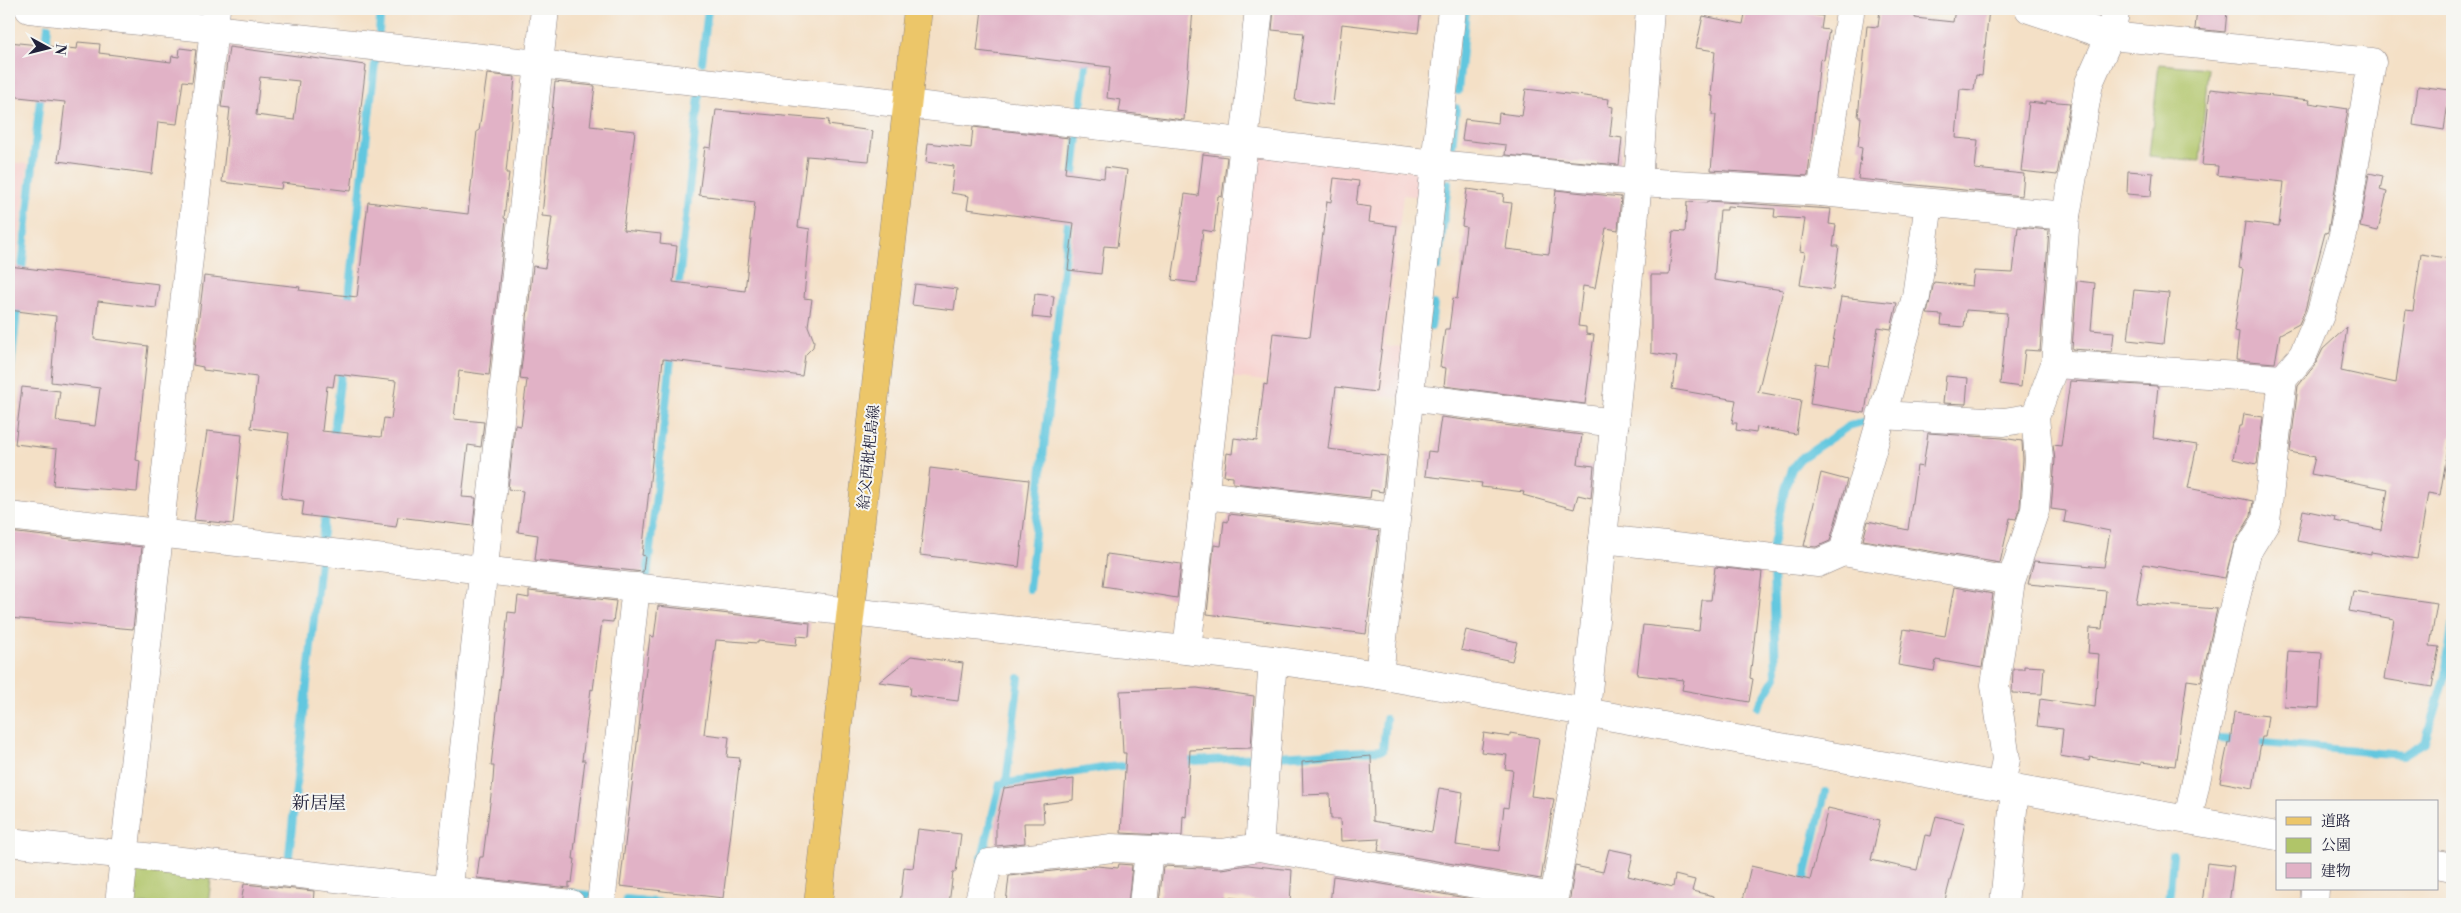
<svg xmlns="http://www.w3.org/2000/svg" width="2461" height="913" font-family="'Libre Bodoni','Noto Serif JP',serif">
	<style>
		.built { fill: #f7d0cd }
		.green { fill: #b0c569; stroke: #697452 }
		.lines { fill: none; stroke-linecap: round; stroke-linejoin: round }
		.stream { stroke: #62c7df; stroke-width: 8 }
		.building { fill: #e1b2c6; fill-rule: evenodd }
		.minor-casing { stroke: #8b8180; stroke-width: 29 }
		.major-casing { stroke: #8b8180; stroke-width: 29 }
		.minor { stroke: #fff; stroke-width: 28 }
		.major { stroke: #ecc669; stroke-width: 28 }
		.labels { text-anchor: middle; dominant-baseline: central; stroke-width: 4; stroke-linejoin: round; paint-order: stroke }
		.street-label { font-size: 15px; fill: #22223b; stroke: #f6f6f2 }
		.quarter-label { font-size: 18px; fill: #22223b; stroke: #f6f6f2 }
	</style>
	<rect width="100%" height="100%" fill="#f6f6f2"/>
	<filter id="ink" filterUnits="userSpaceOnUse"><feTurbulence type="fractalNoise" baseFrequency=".02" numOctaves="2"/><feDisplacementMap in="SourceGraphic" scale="10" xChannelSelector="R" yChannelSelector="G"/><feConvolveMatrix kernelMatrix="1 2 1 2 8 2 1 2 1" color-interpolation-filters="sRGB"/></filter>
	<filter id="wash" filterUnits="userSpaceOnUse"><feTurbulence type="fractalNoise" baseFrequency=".0096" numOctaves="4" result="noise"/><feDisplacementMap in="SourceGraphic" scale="20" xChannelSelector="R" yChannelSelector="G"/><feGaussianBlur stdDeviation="1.12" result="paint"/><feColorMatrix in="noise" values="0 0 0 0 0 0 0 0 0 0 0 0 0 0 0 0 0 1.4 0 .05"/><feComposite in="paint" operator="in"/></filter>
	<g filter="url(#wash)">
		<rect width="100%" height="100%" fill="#f4e0c6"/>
		<g class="built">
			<polygon points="1260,153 1417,171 1425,186 1425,197 1403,195 1385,345 1407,348 1402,398 1224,376 1248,166"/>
			<polygon points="9,162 28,164 9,336"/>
		</g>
		<g class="green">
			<polygon points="2159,64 2208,68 2200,161 2149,156"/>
			<polygon points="132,862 212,872 208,904 127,904"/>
		</g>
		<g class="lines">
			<g class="stream">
				<polyline points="379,31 381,9"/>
				<polyline points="45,54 48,27"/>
				<polyline points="702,62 708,9"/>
				<polyline points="1458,91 1466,9"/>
				<polyline points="1081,109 1087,55"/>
				<polyline points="1452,147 1456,108"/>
				<polyline points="1073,182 1078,137"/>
				<polyline points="1438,267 1448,183"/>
				<polyline points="21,278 41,90"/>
				<polyline points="678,292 699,96"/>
				<polyline points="348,306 375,63"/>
				<polyline points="1431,327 1434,304"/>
				<polyline points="9,386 18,302"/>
				<polyline points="333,440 342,365"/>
				<polyline points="322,539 326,509"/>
				<polyline points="1772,549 1786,485 1792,469 1800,459 1849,426 1866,421"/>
				<polyline points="647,577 672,350"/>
				<polyline points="1029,589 1069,214"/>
				<polyline points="1758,707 1776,677 1773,566"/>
				<polyline points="2212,738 2240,741"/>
				<polyline points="2251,742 2403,755 2425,742 2445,676 2452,626"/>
				<polyline points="1277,756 1383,750 1386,719"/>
				<polyline points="1179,762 1257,757"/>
				<polyline points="1006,783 1019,678"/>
				<polyline points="981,861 1000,784 1109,767 1135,765"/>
				<polyline points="288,865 320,561"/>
				<polyline points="570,893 588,895"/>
				<polyline points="626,899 674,904"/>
				<polyline points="1799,904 1825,792"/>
				<polyline points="2169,904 2173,854"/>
			</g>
		</g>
		<g id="blocks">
			<g class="building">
				<polygon points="982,9 1193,9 1184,120 1119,112 1121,100 1107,98 1110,67 977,51"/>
				<polygon points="1274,9 1421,9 1418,33 1342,24 1333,105 1295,100 1304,33 1272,30"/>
				<polygon points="1746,9 1790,9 1790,11 1823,16 1821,29 1829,30 1824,60 1820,59 1808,176 1711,170 1716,115 1712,115 1713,96 1711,96 1715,51 1696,48 1703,16 1743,24"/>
				<polygon points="1880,9 1916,9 1915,18 1953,22 1955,9 1989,9 1982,76 1976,75 1974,90 1960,89 1956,138 1978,140 1975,169 2024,174 2022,196 1858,179 1862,148 1858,147 1861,117 1858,117 1867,26 1878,27"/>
				<polygon points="2197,9 2227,11 2225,32 2195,29"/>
				<polygon points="9,42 77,49 78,42 100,44 99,53 171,62 172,56 179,57 180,48 196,50 192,82 183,81 177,124 158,122 152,174 58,161 65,102 9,96"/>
				<path d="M229,47l137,18 -15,126 -69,-8 -1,6 -59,-7 8,-74 -9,-1zM260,77l39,4 -5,39 -38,-5z"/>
				<path d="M487,74l28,3 -9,96h3l-5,45 2,1 -17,156 -30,-4 -5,48 30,3 -3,25 -13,-2 -6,52 14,1 -3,28 -75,-9 -2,10 -94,-12 2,-14 -23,-3 8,-65 -38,-5 6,-51 -54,-7v-3l-10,-2 11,-89 96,11 -1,3 58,7 11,-95 100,12 9,-83h2zM335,374l61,7 -5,38 -7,-1 -3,19 -59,-6 5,-45 6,1z"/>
				<polygon points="555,82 595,86 590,126 635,131 623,230 661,234 660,244 677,246 673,282 745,291 755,202 699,195 705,147 711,148 716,110 829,120 828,125 873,131 869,161 807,156 798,227 810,229 804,298 812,299 808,326 814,341 813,347 805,355 802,376 663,359 642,555 645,556 643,572 535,560 538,535 518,532 523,491 508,489 515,425 521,426 527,380 520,379 533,266 545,268 552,217 542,216"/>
				<polygon points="2418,86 2450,90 2444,130 2413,125"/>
				<polygon points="1526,89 1609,99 1608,106 1613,107 1610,136 1622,138 1619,165 1505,155 1506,145 1462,140 1465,119 1498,123 1499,113 1522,116"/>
				<polygon points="2210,89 2310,100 2309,103 2348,109 2328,232 2325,233 2305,310 2299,324 2280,334 2275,363 2236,360 2239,332 2234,331 2243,269 2239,268 2245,222 2279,226 2284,182 2217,175 2218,166 2202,165"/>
				<polygon points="2046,101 2070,103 2057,175 2021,171 2029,102 2046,104"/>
				<polygon points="973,127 1069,138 1065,173 1104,178 1105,167 1127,170 1117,247 1104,246 1101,274 1068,270 1074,223 967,209 969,196 951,193 954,166 926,162 928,143 971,148"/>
				<polygon points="1203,154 1227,157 1222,197 1218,196 1214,232 1203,230 1197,283 1172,280 1185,194 1198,196"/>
				<polygon points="2128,171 2153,173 2151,196 2127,194"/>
				<polygon points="2369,173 2383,176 2380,190 2387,192 2378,231 2360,227"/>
				<polygon points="1334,178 1359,181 1356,205 1371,207 1369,222 1397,226 1376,392 1336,387 1328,449 1387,456 1383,492 1371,490 1370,498 1233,483 1233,477 1224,476 1227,453 1232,454 1234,438 1257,441 1264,384 1267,385 1273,333 1310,337 1327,201 1331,202"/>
				<polygon points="1467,189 1504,194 1503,202 1512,203 1506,249 1549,254 1556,190 1621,197 1618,230 1606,228 1595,288 1583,286 1578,326 1586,327 1586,334 1594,335 1585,404 1444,386 1446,368 1440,367 1445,329 1449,329 1453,298 1457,299 1466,227 1462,226"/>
				<polygon points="1708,201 1831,209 1829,224 1836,225 1833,246 1839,246 1833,290 1800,285 1805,252 1800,251 1805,219 1774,217 1775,209 1727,206 1727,210 1720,210 1714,280 1783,290 1758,392 1801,400 1796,434 1757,427 1756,433 1736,430 1737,423 1732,423 1736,400 1672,389 1677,357 1651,353 1651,275 1669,275 1673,231 1685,232 1687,202 1707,203"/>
				<polygon points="2018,227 2049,230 2040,351 2025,350 2021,387 2000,384 2007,313 1966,310 1964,327 1941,325 1942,315 1927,314 1934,282 1972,286 1974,271 2013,273"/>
				<polygon points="2421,254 2452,259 2452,437 2450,437 2440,495 2428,493 2417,559 2371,552 2371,555 2297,541 2303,510 2336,517 2335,521 2381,530 2388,489 2311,474 2315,457 2290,452 2298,386 2315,365 2323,349 2347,327 2341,371 2396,383 2406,310 2413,311"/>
				<polygon points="9,266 159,284 156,308 98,301 94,339 148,346 136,460 140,461 137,492 53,485 57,449 15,444 22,387 60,391 56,421 95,426 100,388 51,382 56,316 9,310"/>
				<polygon points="2077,281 2095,283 2091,330 2114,332 2112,352 2072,349"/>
				<polygon points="915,284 957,289 954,310 912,305"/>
				<polygon points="2134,290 2169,293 2163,344 2128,340"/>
				<polygon points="1035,294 1054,296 1051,319 1032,317"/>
				<polygon points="1841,297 1897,303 1891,329 1878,327 1865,413 1810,404 1816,363 1829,365"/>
				<polygon points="1946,376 1968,378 1966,404 1943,403"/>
				<polygon points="2070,381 2158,386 2153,438 2197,445 2188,488 2253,501 2251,516 2234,544 2225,578 2143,564 2136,603 2217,609 2201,682 2187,680 2175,766 2141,762 2141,765 2090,757 2089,761 2060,756 2063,729 2037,726 2040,699 2095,707 2099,654 2088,653 2090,628 2102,629 2106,591 2028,584 2034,561 2104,567 2110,531 2064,522 2066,511 2051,509 2055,460 2053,445 2061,446"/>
				<polygon points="2244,414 2263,417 2257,464 2233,459 2239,426 2242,426"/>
				<polygon points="1441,417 1582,435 1578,464 1594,466 1591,498 1578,495 1574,509 1523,495 1524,492 1481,487 1482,483 1425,476 1428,451 1436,452"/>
				<polygon points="207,431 242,435 233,524 194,520"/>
				<polygon points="1928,433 2002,438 2022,441 2023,459 2020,507 2016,519 2010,518 2000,563 1863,540 1868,521 1908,530 1917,466 1923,467"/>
				<polygon points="930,468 1029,480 1019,567 920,555"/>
				<polygon points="1821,473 1847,480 1830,541 1816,547 1804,546"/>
				<polygon points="1229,514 1379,531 1366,634 1207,614 1214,545 1221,546 1224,521 1228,522"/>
				<polygon points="9,532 142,547 133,629 9,618"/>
				<polygon points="1107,554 1181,564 1177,598 1103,586"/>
				<polygon points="1715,567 1762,572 1750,678 1753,679 1749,702 1682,690 1684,680 1637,675 1643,625 1699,631 1702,600 1711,600"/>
				<polygon points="1954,587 1993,594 1982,668 1936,660 1934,671 1898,665 1904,629 1945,636"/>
				<polygon points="529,591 616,601 613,622 602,621 593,690 591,689 582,760 585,760 573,859 575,859 572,883 569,882 569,888 477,878 479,861 480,857 483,857 493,780 494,766 491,766 508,612 516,613 518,596 529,598"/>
				<polygon points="2353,591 2437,603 2430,646 2439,647 2432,687 2384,679 2394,619 2349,611"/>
				<polygon points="658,606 810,623 809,637 797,636 796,645 758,641 758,643 716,640 704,734 729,737 727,757 740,758 723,898 620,886 650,636 654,637"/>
				<polygon points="1466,630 1517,642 1512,661 1461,650"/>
				<polygon points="2288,651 2322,653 2319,708 2284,706"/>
				<polygon points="911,656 963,663 958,701 910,695 911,686 879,682"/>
				<polygon points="2024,666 2044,667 2042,694 2012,693 2013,669 2024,669"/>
				<polygon points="1197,688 1254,696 1251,748 1190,750 1186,817 1183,816 1182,836 1121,833 1126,753 1123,753 1120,691"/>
				<polygon points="2234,712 2268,716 2265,737 2262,737 2253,788 2220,782 2228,743 2230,743"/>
				<polygon points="1484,733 1510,737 1510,733 1539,738 1531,796 1554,799 1541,879 1378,851 1380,839 1341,841 1340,819 1331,819 1330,794 1303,795 1302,762 1371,756 1373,821 1432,832 1439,788 1463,792 1456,845 1499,851 1504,807 1508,808 1513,770 1505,769 1507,755 1481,752"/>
				<polygon points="1074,779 1073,800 1043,804 1044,823 1024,823 1025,843 996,846 996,824 1004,788"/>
				<polygon points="1828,808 1880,820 1871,860 1917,870 1925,835 1931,836 1936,816 1965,823 1944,904 1742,904 1751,866 1810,880"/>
				<polygon points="918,829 961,834 956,872 953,872 949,904 900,904 904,867 913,868"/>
				<polygon points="1609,849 1633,854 1628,876 1673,887 1675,875 1695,880 1692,891 1714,896 1713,904 1569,904 1575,866 1603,872"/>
				<polygon points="2207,863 2234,866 2229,904 2202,904"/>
				<polygon points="1119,864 1132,865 1128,904 1006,903 1009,876 1097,866 1118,868"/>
				<polygon points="1248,865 1292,870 1290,904 1224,897 1224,904 1159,904 1163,866 1221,869"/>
				<polygon points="1333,876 1346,878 1502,904 1330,904"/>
				<polygon points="244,884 314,891 313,904 241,904"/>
			</g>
		</g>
	</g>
	<g filter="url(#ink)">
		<use href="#blocks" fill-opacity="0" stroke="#8b8180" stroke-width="1"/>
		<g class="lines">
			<defs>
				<g id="minor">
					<polyline points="29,9 907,104 1435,164 1638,182 1821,192 2066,216"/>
					<polyline points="2029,9 2110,36 2372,62 2343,235 2320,315 2303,355 2283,379 2266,521 2247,552 2229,626 2188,819"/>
					<polyline points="1821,192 1850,13"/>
					<polyline points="2055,364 2283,379"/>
					<polyline points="1409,397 1615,423"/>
					<polyline points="1881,415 2004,422 2035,417"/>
					<polyline points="1204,495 1396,517"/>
					<polyline points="9,516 1273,660 1379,675 2277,836"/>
					<polyline points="1603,539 1818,563 1843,552 1916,297 1929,203"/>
					<polyline points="1843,552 2011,581"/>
					<polyline points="1187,650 1259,9"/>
					<polyline points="1379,675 1452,9"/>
					<polyline points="2001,786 2006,759 1995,685 2011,581 2035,510 2039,459 2035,417 2055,364 2066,216 2089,83 2110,36 2116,9"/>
					<polyline points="9,842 571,904"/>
					<polyline points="1259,847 1273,660"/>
					<polyline points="2437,864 2452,867"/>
					<polyline points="119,904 216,9"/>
					<polyline points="447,904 545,9"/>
					<polyline points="601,904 636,587"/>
					<polyline points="978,904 989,863 1112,848 1222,853 1259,847 1553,897"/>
					<polyline points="1143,904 1149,851"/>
					<polyline points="1553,904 1586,712 1638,182 1650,9"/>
					<polyline points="2004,904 2015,789"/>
					<polyline points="2314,904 2315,889"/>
				</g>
				<polyline id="major" points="818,904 918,9"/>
			</defs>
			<use href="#minor" class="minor-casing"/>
			<use href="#major" class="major-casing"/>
			<use href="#minor" class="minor"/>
			<use href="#major" class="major"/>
		</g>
	</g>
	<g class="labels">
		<g class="street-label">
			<text transform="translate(869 457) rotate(-84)">給父西枇杷島線</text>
		</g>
		<g class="quarter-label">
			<text x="319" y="803">新居屋</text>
		</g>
	</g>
	<rect width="2461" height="913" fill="none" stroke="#f6f6f2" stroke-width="30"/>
	<rect x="2276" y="800" width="162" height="90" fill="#f6f6f2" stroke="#a1a1a9"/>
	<rect x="2286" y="817" width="25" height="8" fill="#ecc669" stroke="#a1a1a9"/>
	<text x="2321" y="826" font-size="15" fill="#22223b">道路</text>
	<rect x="2286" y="838" width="25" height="15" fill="#b0c569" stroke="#a1a1a9"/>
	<text x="2321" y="850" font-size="15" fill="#22223b">公園</text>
	<rect x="2286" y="863" width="25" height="15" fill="#e1b2c6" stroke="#a1a1a9"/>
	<text x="2321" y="876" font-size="15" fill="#22223b">建物</text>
	<g transform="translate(48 48) rotate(97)" stroke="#f6f6f2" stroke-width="4" paint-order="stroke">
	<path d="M0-4L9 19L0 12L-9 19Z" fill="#22223b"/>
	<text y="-8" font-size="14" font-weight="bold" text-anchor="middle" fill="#22223b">N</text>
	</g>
</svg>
